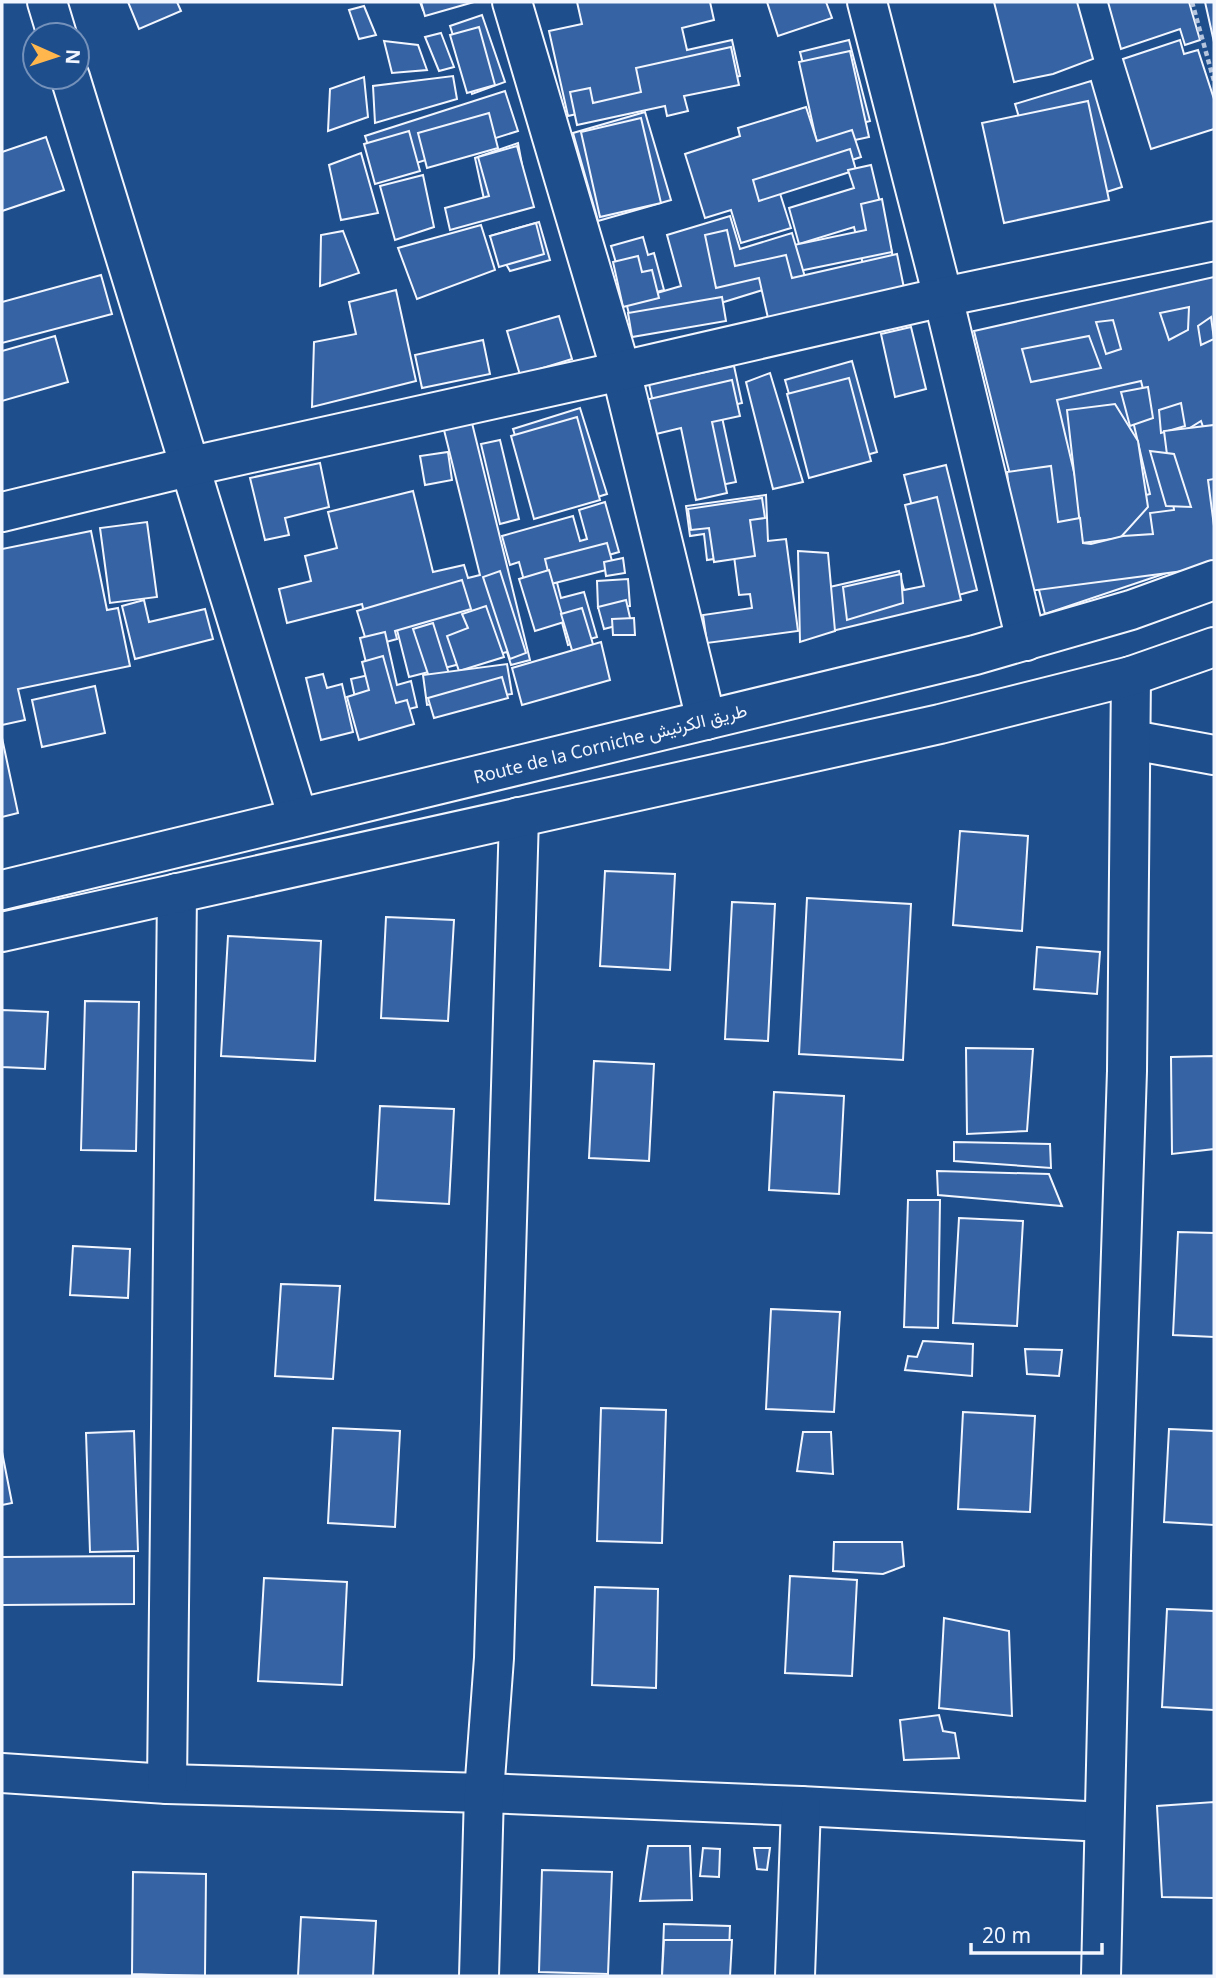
<svg xmlns="http://www.w3.org/2000/svg" width="1216" height="1978" font-family="'Noto Sans',Vazirmatn,sans-serif">
	<style>
		.building { fill: #3563a3; stroke: #f2f6ff; stroke-width: 2 }
		.lines { fill: none; stroke-linecap: round; stroke-linejoin: round }
		.minor-casing { stroke: #f2f6ff; stroke-width: 42 }
		.tertiary-casing { stroke: #f2f6ff; stroke-width: 42 }
		.path { stroke: #b3c4dc; stroke-width: 4.5; stroke-dasharray: 5 3.5; stroke-linecap: butt }
		.minor { stroke: #1f4e8c; stroke-width: 38 }
		.tertiary { stroke: #1f4e8c; stroke-width: 38 }
		.labels { text-anchor: middle; dominant-baseline: central; stroke-width: 5; stroke-linejoin: round; paint-order: stroke }
		.street-label { font-size: 18px; fill: #f2f6ff; stroke: #1f4e8c }
	</style>
	<rect width="100%" height="100%" fill="#1f4e8c"/>
	<g class="building">
		<polygon points="128,2 177,2 181,11 139,29"/>
		<polygon points="420,2 446,2 423,10"/>
		<polygon points="421,2 474,2 425,16"/>
		<polygon points="577,2 710,2 714,20 682,28 687,50 732,40 740,76 568,116 549,31 582,24"/>
		<polygon points="767,2 826,2 832,18 778,36"/>
		<polygon points="994,2 1077,2 1093,59 1053,74 1014,82"/>
		<polygon points="1108,2 1189,2 1200,40 1185,45 1180,29 1121,49"/>
		<polygon points="1205,2 1214,2 1214,42"/>
		<polygon points="364,6 376,35 359,39 349,10"/>
		<polygon points="482,15 505,82 472,94 450,26"/>
		<polygon points="479,27 495,85 467,93 450,35"/>
		<polygon points="441,33 454,67 439,71 425,37"/>
		<polygon points="849,40 870,121 821,134 800,52"/>
		<polygon points="1180,40 1184,54 1198,50 1214,99 1214,129 1151,149 1123,59"/>
		<polygon points="384,41 418,45 427,70 392,73"/>
		<polygon points="731,47 739,85 684,96 688,111 667,116 665,106 577,125 570,92 590,88 593,103 641,92 636,68"/>
		<polygon points="850,51 869,137 818,148 799,62"/>
		<polygon points="453,76 457,99 375,123 373,86"/>
		<polygon points="364,77 368,117 328,131 330,89"/>
		<polygon points="1091,81 1122,187 1047,211 1015,104"/>
		<polygon points="505,91 518,131 378,175 365,136"/>
		<polygon points="1088,101 1109,200 1004,223 982,123"/>
		<polygon points="806,107 817,141 852,130 861,157 777,184 791,228 741,243 731,210 705,218 685,154 740,136 738,128"/>
		<polygon points="645,112 671,200 598,221 573,133"/>
		<polygon points="489,113 498,148 427,168 418,133"/>
		<polygon points="641,118 661,203 600,217 581,132"/>
		<polygon points="409,131 420,171 375,184 364,144"/>
		<polygon points="46,137 64,190 2,211 2,152"/>
		<polygon points="518,143 525,181 484,199 475,158"/>
		<polygon points="517,146 534,207 450,230 445,208 489,196 478,157"/>
		<polygon points="850,149 856,170 759,201 753,180"/>
		<polygon points="361,153 378,213 341,220 329,165"/>
		<polygon points="871,165 903,299 873,306 854,227 799,244 789,208 854,188 848,170"/>
		<polygon points="423,175 434,227 395,240 380,186"/>
		<polygon points="882,199 892,252 799,271 794,245 866,230 861,204"/>
		<polygon points="730,216 740,249 792,233 805,277 633,330 626,302 681,286 667,235"/>
		<polygon points="539,222 550,260 510,271 490,236"/>
		<polygon points="536,223 544,254 499,267 490,236"/>
		<polygon points="481,225 495,270 417,299 398,248"/>
		<polygon points="727,230 735,266 786,255 792,278 897,254 904,288 768,318 759,278 716,288 705,235"/>
		<polygon points="343,231 359,273 320,286 321,235"/>
		<polygon points="643,237 648,255 654,253 664,290 627,300 611,246"/>
		<polygon points="638,256 642,272 652,270 659,298 623,307 613,262"/>
		<polygon points="101,275 112,314 2,343 2,302"/>
		<polygon points="1214,277 1214,557 1045,614 974,331"/>
		<polygon points="396,290 416,381 312,407 314,342 356,334 349,302"/>
		<polygon points="722,297 726,321 632,337 628,313"/>
		<polygon points="1189,307 1188,330 1169,340 1160,313"/>
		<polygon points="559,316 572,359 520,375 507,331"/>
		<polygon points="1211,317 1214,339 1201,345 1198,326"/>
		<polygon points="1113,320 1121,349 1106,354 1096,322"/>
		<polygon points="911,327 926,389 895,397 881,334"/>
		<polygon points="55,336 68,382 2,401 2,351"/>
		<polygon points="1089,336 1101,368 1031,382 1022,349"/>
		<polygon points="483,340 490,374 422,388 415,355"/>
		<polygon points="852,361 877,452 811,471 785,380"/>
		<polygon points="734,366 742,403 720,408 736,482 696,490 682,415 657,421 649,384"/>
		<polygon points="770,373 803,482 773,489 746,382"/>
		<polygon points="849,378 871,461 809,478 787,394"/>
		<polygon points="732,380 740,416 712,422 727,493 696,500 681,428 652,435 645,400"/>
		<polygon points="1141,381 1150,417 1133,421 1150,494 1130,499 1133,510 1118,514 1123,536 1091,544 1057,400"/>
		<polygon points="1148,387 1153,418 1130,426 1121,392"/>
		<polygon points="1181,403 1185,426 1161,433 1159,410"/>
		<polygon points="1115,404 1138,441 1148,507 1120,538 1082,543 1067,410"/>
		<polygon points="580,408 607,494 539,515 513,429"/>
		<polygon points="577,417 600,500 534,519 511,436"/>
		<polygon points="1201,421 1212,453 1185,465 1174,438"/>
		<polygon points="472,423 530,660 511,665 507,652 409,677 396,626 369,633 362,604 287,623 279,589 311,581 305,556 337,548 328,512 413,491 433,572 464,565 468,578 480,575 444,430"/>
		<polygon points="1214,425 1214,479 1208,480 1214,526 1214,567 1022,592 1007,472 1051,466 1058,522 1080,518 1083,543 1091,544 1123,536 1153,534 1150,513 1174,510 1164,431"/>
		<polygon points="500,440 519,519 500,524 481,444"/>
		<polygon points="1150,451 1174,454 1191,507 1166,506"/>
		<polygon points="448,452 452,480 425,485 420,456"/>
		<polygon points="320,463 329,507 285,518 289,535 265,540 250,478"/>
		<polygon points="946,465 977,590 936,601 904,475"/>
		<polygon points="766,495 768,541 786,539 798,631 707,643 703,615 752,608 750,594 739,595 734,556 707,560 704,534 690,536 686,506"/>
		<polygon points="937,497 961,600 832,631 821,589 899,571 904,590 924,586 905,505"/>
		<polygon points="762,498 765,518 750,520 755,556 714,562 709,528 691,530 688,509"/>
		<polygon points="605,502 619,552 554,571 561,598 584,592 597,637 568,645 560,615 535,621 519,562 510,565 502,536 573,516 580,541 587,539 579,510"/>
		<polygon points="147,522 157,597 110,603 100,528"/>
		<polygon points="91,531 107,610 118,608 130,666 18,689 25,720 2,725 2,549"/>
		<polygon points="607,543 614,568 551,584 545,559"/>
		<polygon points="798,551 828,553 835,631 800,642"/>
		<polygon points="623,558 625,573 606,576 604,562"/>
		<polygon points="549,570 564,622 535,631 519,579"/>
		<polygon points="500,571 526,653 510,659 483,577"/>
		<polygon points="901,574 903,603 847,620 843,587"/>
		<polygon points="628,579 630,606 598,608 597,581"/>
		<polygon points="462,580 471,609 395,631 397,639 368,647 357,611"/>
		<polygon points="144,600 149,622 205,609 213,639 135,659 122,606"/>
		<polygon points="626,600 631,622 604,629 598,607"/>
		<polygon points="486,606 504,657 459,671 447,636 468,628 462,614"/>
		<polygon points="582,608 596,654 575,660 561,614"/>
		<polygon points="634,618 635,635 613,635 612,619"/>
		<polygon points="433,623 450,677 431,683 413,629"/>
		<polygon points="385,632 397,685 411,681 417,707 360,721 351,679 369,675 360,638"/>
		<polygon points="601,642 610,680 522,705 512,668"/>
		<polygon points="383,656 396,703 407,700 414,724 359,740 347,697 369,690 362,662"/>
		<polygon points="507,664 512,694 427,705 423,675"/>
		<polygon points="323,674 327,688 342,684 353,732 321,740 306,678"/>
		<polygon points="502,677 508,698 434,718 428,698"/>
		<polygon points="95,686 105,733 42,747 32,700"/>
		<polygon points="2,738 18,813 2,817"/>
		<polygon points="960,831 1028,836 1022,931 953,925"/>
		<polygon points="605,871 675,874 670,970 600,966"/>
		<polygon points="807,898 911,904 903,1060 799,1054"/>
		<polygon points="732,902 775,904 768,1041 725,1039"/>
		<polygon points="386,917 454,920 448,1021 381,1018"/>
		<polygon points="228,936 321,941 315,1061 221,1056"/>
		<polygon points="1037,947 1100,952 1097,994 1034,989"/>
		<polygon points="85,1001 139,1002 136,1151 81,1150"/>
		<polygon points="2,1010 48,1012 45,1069 2,1067"/>
		<polygon points="966,1048 1033,1049 1027,1131 967,1134"/>
		<polygon points="1214,1056 1214,1149 1172,1154 1171,1057"/>
		<polygon points="594,1061 654,1064 649,1161 589,1158"/>
		<polygon points="774,1092 844,1096 839,1194 769,1190"/>
		<polygon points="380,1106 454,1109 449,1204 375,1200"/>
		<polygon points="954,1142 1050,1144 1051,1168 954,1161"/>
		<polygon points="937,1171 1049,1174 1062,1206 938,1195"/>
		<polygon points="908,1200 940,1200 938,1328 904,1327"/>
		<polygon points="959,1218 1023,1221 1017,1326 953,1323"/>
		<polygon points="1178,1232 1214,1233 1214,1337 1173,1335"/>
		<polygon points="73,1246 130,1249 128,1298 70,1295"/>
		<polygon points="281,1284 340,1286 333,1379 275,1376"/>
		<polygon points="771,1309 840,1312 834,1412 766,1409"/>
		<polygon points="923,1341 973,1344 972,1376 905,1370 908,1356 917,1357"/>
		<polygon points="1025,1349 1062,1350 1059,1376 1027,1374"/>
		<polygon points="601,1408 666,1410 662,1543 597,1541"/>
		<polygon points="963,1412 1035,1416 1030,1512 958,1509"/>
		<polygon points="333,1428 400,1431 395,1527 328,1523"/>
		<polygon points="1169,1429 1214,1431 1214,1525 1164,1522"/>
		<polygon points="134,1431 138,1551 90,1552 86,1433"/>
		<polygon points="803,1432 831,1432 833,1474 797,1471"/>
		<polygon points="2,1452 12,1503 2,1505"/>
		<polygon points="834,1542 902,1542 904,1566 883,1574 833,1571"/>
		<polygon points="134,1556 134,1604 2,1605 2,1557"/>
		<polygon points="790,1576 857,1580 852,1676 785,1673"/>
		<polygon points="264,1578 347,1582 342,1685 258,1681"/>
		<polygon points="595,1587 658,1589 656,1688 592,1685"/>
		<polygon points="1167,1609 1214,1611 1214,1710 1162,1707"/>
		<polygon points="944,1618 1009,1631 1012,1716 939,1708"/>
		<polygon points="939,1715 943,1731 955,1733 959,1758 904,1760 900,1720"/>
		<polygon points="1214,1802 1214,1898 1162,1897 1157,1806"/>
		<polygon points="648,1846 690,1846 692,1900 640,1901"/>
		<polygon points="703,1848 720,1849 719,1877 700,1876"/>
		<polygon points="754,1848 770,1848 767,1870 757,1869"/>
		<polygon points="542,1870 612,1872 608,1974 539,1972"/>
		<polygon points="133,1872 206,1874 205,1976 132,1974"/>
		<polygon points="301,1917 376,1921 373,1976 298,1976"/>
		<polygon points="664,1924 730,1926 728,1976 662,1976"/>
		<polygon points="664,1940 732,1940 730,1976 662,1976"/>
	</g>
	<g class="lines">
		<defs>
			<g id="minor">
				<polyline points="47,2 57,35"/>
				<polyline points="512,2 621,371 706,720"/>
				<polyline points="867,2 943,297 1026,641"/>
				<polyline points="70,77 298,818"/>
				<polyline points="2,512 192,466 621,371 943,297 1214,241"/>
				<polyline points="1132,740 1214,755"/>
				<polyline points="2,1773 167,1784 484,1793 801,1806 1104,1822"/>
				<polyline points="167,1784 177,893"/>
				<polyline points="479,1976 484,1793 494,1658 519,817"/>
				<polyline points="795,1976 801,1806"/>
				<polyline points="1101,1976 1111,1555 1127,1071 1131,676"/>
			</g>
			<g id="tertiary">
				<polyline points="2,890 975,655 1131,610 1214,580"/>
				<polyline points="2,932 940,724 1131,676 1214,647"/>
			</g>
		</defs>
		<use href="#minor" class="minor-casing"/>
		<use href="#tertiary" class="tertiary-casing"/>
		<polyline class="path" points="1192,2 1214,81"/>
		<use href="#minor" class="minor"/>
		<use href="#tertiary" class="tertiary"/>
	</g>
	<g class="labels">
		<g class="street-label">
			<text transform="translate(610 743) rotate(-14)">Route de la Corniche طريق الكرنيش</text>
		</g>
	</g>
	<rect width="1216" height="1978" fill="none" stroke="#f2f6ff" stroke-width="7"/>
	<g transform="translate(56 56) rotate(93)"><circle r="33" fill="#1f4e8c" stroke="#7391ba" stroke-width="2"/>
	<path d="M0-5L12 26L0 18L-12 26Z" fill="#ffb74d"/>
	<text y="-10" font-size="19" font-weight="bold" text-anchor="middle" fill="#f2f6ff">N</text>
	</g>
	<path d="M971 1943v10h131v-10" fill="none" stroke="#f2f6ff" stroke-width="3.5"/>
	<text x="982" y="1943" font-size="21" fill="#f2f6ff" stroke="#1f4e8c" stroke-width="5" paint-order="stroke">20 m</text>
</svg>
